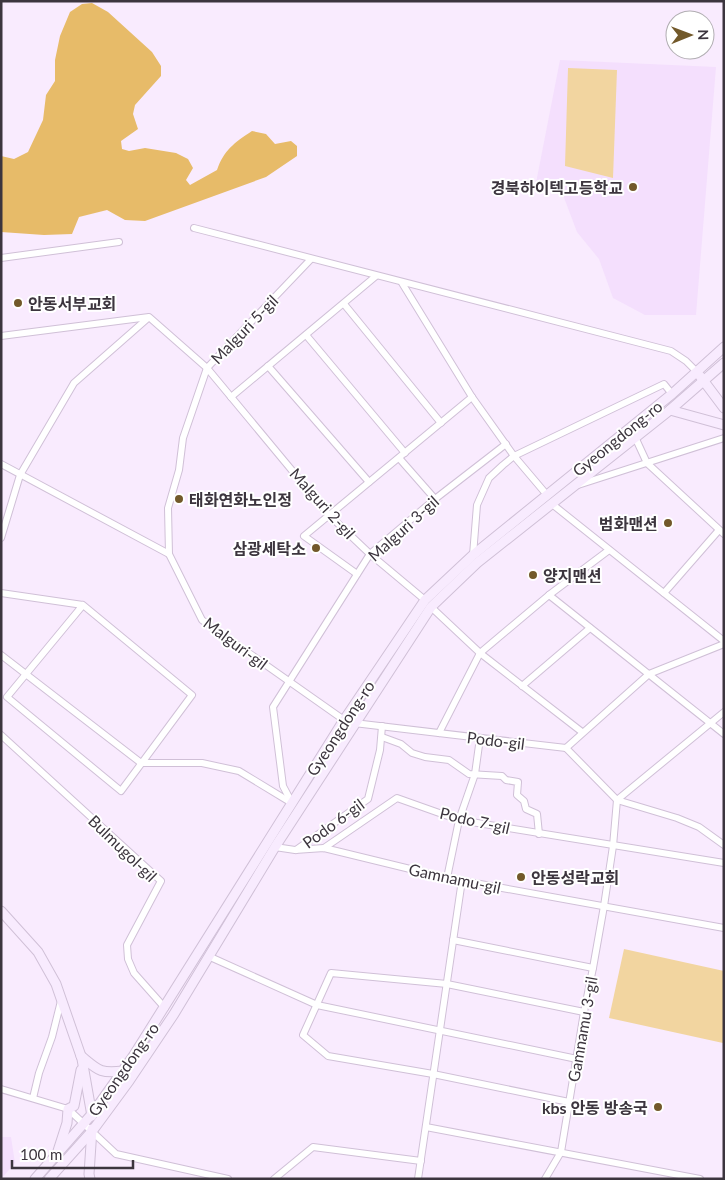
<svg xmlns="http://www.w3.org/2000/svg" width="725" height="1180" font-family="Lato,'Noto Sans KR',sans-serif">
	<style>
		.built { fill: #f4dffd }
		.green { fill: #f2d5a0 }
		.forest { fill: #e7bb69 }
		.lines { fill: none; stroke-linecap: round; stroke-linejoin: round }
		.street-casing { stroke: #d0c0d7; stroke-width: 8 }
		.secondary-casing { stroke: #d0c0d7; stroke-width: 11 }
		.street { stroke: #fff; stroke-width: 6 }
		.secondary { stroke: #f8ebfe; stroke-width: 9 }
		.poi-dot { fill: #72592a; stroke: #fff; stroke-width: 2 }
		.labels { text-anchor: middle; dominant-baseline: central; stroke-width: 4; stroke-linejoin: round; paint-order: stroke }
		.poi-label { font-size: 16px; font-weight: bold; fill: #3c353e; stroke: #fff; text-anchor: end }
		.street-label { font-size: 16px; fill: #3c353e; stroke: #fff }
	</style>
	<rect width="100%" height="100%" fill="#f9ebfe"/>
	<g class="built">
		<polygon points="560,60 716,67 696,315 645,315 613,298 599,259 577,232 560,187 535,188"/>
		<polygon points="1,1137 11,1137 15,1163 1,1179"/>
	</g>
	<g class="green">
		<polygon points="568,68 617,70 613,178 565,166"/>
		<polygon points="624,949 724,971 723,1043 609,1018"/>
	</g>
	<path class="forest" d="M92,3l16,9 44,40 9,14v10l-26,29 -2,9 5,15 -17,12 1,8 7,2 16,-3 31,5 12,6 5,9 -7,12 4,5 27,-15c7,-20 17,-27 35,-39l14,3 9,10 16,-3 6,5v10l-31,21 -121,44 -20,-1 -18,-10 -28,7 -7,17 -28,1 -43,-3v-76l13,3 14,-7 15,-32 3,-25 9,-14v-21l5,-24 10,-24 12,-8z"/>
	<g class="lines">
		<defs>
			<g id="street">
				<polyline points="194,228 671,351 686,361 697,372"/>
				<polyline points="1,258 119,242"/>
				<polyline points="402,283 472,397 514,456 547,495"/>
				<polyline points="344,304 441,423"/>
				<polyline points="306,335 405,453"/>
				<polyline points="1,336 149,317 207,368 329,515 370,554 425,600"/>
				<polyline points="268,366 369,482"/>
				<polyline points="231,397 376,276"/>
				<polyline points="635,437 647,463 724,534"/>
				<polyline points="399,458 435,499"/>
				<polyline points="1,464 169,554 202,620 344,720"/>
				<polyline points="578,485 724,438"/>
				<polyline points="552,504 724,641"/>
				<polyline points="1,538 20,475 74,383 148,318"/>
				<polyline points="169,554 168,508 179,470 183,438 207,368 311,259"/>
				<polyline points="473,555 477,505 489,478 503,465 514,456 664,384 672,394"/>
				<polyline points="357,574 304,536 472,397"/>
				<polyline points="1,593 83,605 192,695 121,791 7,697 83,605"/>
				<polyline points="664,593 719,530"/>
				<polyline points="549,595 724,734"/>
				<polyline points="431,607 480,653 582,732"/>
				<polyline points="1,655 141,763 202,763 239,771 290,802"/>
				<polyline points="522,686 590,628"/>
				<polyline points="354,723 566,748 617,800 677,818 699,827 724,845"/>
				<polyline points="439,733 480,653 549,595 609,550"/>
				<polyline points="1,735 161,881 127,945 128,959 134,973 165,1008"/>
				<polyline points="382,737 401,744 412,753 425,757 449,760 469,774 502,776 506,780 518,782 517,795 524,801 526,809 537,814 539,834"/>
				<polyline points="566,748 649,674 724,644"/>
				<polyline points="292,803 283,786 273,707 370,554 435,499 506,444"/>
				<polyline points="275,847 295,850 324,848 447,878 724,928"/>
				<polyline points="324,848 397,798 459,820 724,863"/>
				<polyline points="296,850 368,799 380,750 382,726"/>
				<polyline points="447,878 459,820 475,774 480,738"/>
				<polyline points="453,940 593,968"/>
				<polyline points="208,956 317,1005 577,1059"/>
				<polyline points="1,1089 68,1109 116,1154 228,1179"/>
				<polyline points="33,1098 39,1073 52,1037 61,1001"/>
				<polyline points="569,1102 433,1074 328,1056 303,1035 331,973 447,984 584,1012"/>
				<polyline points="426,1127 700,1179"/>
				<polyline points="274,1179 313,1147 421,1161"/>
				<polyline points="418,1179 462,880"/>
				<polyline points="545,1179 561,1152 584,1012 593,968 604,906 613,846 617,800 724,712"/>
			</g>
			<g id="secondary">
				<polyline points="700,376 724,408"/>
				<polyline points="670,410 724,425"/>
				<polyline points="1,911 38,952 56,984 82,1059 92,1116"/>
				<path d="M81,1056c17,14 19,18 42,15"/>
				<polyline points="58,1151 67,1123 68,1109 74,1106 81,1070"/>
				<polyline points="35,1179 92,1114 134,1055 344,720 425,600 473,555 672,394 724,347"/>
				<polyline points="49,1179 93,1130 129,1081 174,1014 275,847 431,607 477,563 670,410 724,363"/>
				<polyline points="90,1179 89,1174 92,1129"/>
			</g>
		</defs>
		<use href="#street" class="street-casing"/>
		<use href="#secondary" class="secondary-casing"/>
		<use href="#street" class="street"/>
		<use href="#secondary" class="secondary"/>
	</g>
	<g class="poi-dot">
		<circle cx="633" cy="187" r="5"/>
		<circle cx="18" cy="303" r="5"/>
		<circle cx="179" cy="499" r="5"/>
		<circle cx="668" cy="523" r="5"/>
		<circle cx="316" cy="548" r="5"/>
		<circle cx="533" cy="575" r="5"/>
		<circle cx="521" cy="877" r="5"/>
		<circle cx="658" cy="1107" r="5"/>
	</g>
	<g class="labels">
		<g class="poi-label">
			<text x="623" y="187">경북하이텍고등학교</text>
			<text x="28" y="303" text-anchor="start">안동서부교회</text>
			<text x="189" y="499" text-anchor="start">태화연화노인정</text>
			<text x="658" y="523">범화맨션</text>
			<text x="306" y="548">삼광세탁소</text>
			<text x="543" y="575" text-anchor="start">양지맨션</text>
			<text x="531" y="877" text-anchor="start">안동성락교회</text>
			<text x="648" y="1107">kbs 안동 방송국</text>
		</g>
		<g class="street-label">
			<text transform="translate(244 329) rotate(-46)">Malguri 5-gil</text>
			<text transform="translate(617 438) rotate(-39)">Gyeongdong-ro</text>
			<text transform="translate(323 503) rotate(48)">Malguri 2-gil</text>
			<text transform="translate(403 528) rotate(-42)">Malguri 3-gil</text>
			<text transform="translate(236 643) rotate(37)">Malguri-gil</text>
			<text transform="translate(340 728) rotate(-57)">Gyeongdong-ro</text>
			<text transform="translate(496 740) rotate(7)">Podo-gil</text>
			<text transform="translate(475 820) rotate(13)">Podo 7-gil</text>
			<text transform="translate(333 823) rotate(-36)">Podo 6-gil</text>
			<text transform="translate(123 848) rotate(44)">Bulmugol-gil</text>
			<text transform="translate(455 878) rotate(12)">Gamnamu-gil</text>
			<text transform="translate(582 1029) rotate(-80)">Gamnamu 3-gil</text>
			<text transform="translate(123 1069) rotate(-55)">Gyeongdong-ro</text>
		</g>
	</g>
	<rect width="725" height="1180" fill="none" stroke="#3c353e" stroke-width="5"/>
	<g transform="translate(690 35) rotate(89)"><circle r="24" fill="#ffffff" stroke="#b1aeb2"/>
	<path d="M0-4L9 19L0 12L-9 19Z" fill="#72592a"/>
	<text y="-8" font-size="14" font-weight="bold" text-anchor="middle" fill="#3c353e">N</text>
	</g>
	<path d="M12 1160v8h121v-8" fill="none" stroke="#3c353e" stroke-width="2.5"/>
	<text x="20" y="1160" font-size="15" fill="#3c353e" stroke="#ffffff" stroke-width="4" paint-order="stroke">100 m</text>
</svg>
